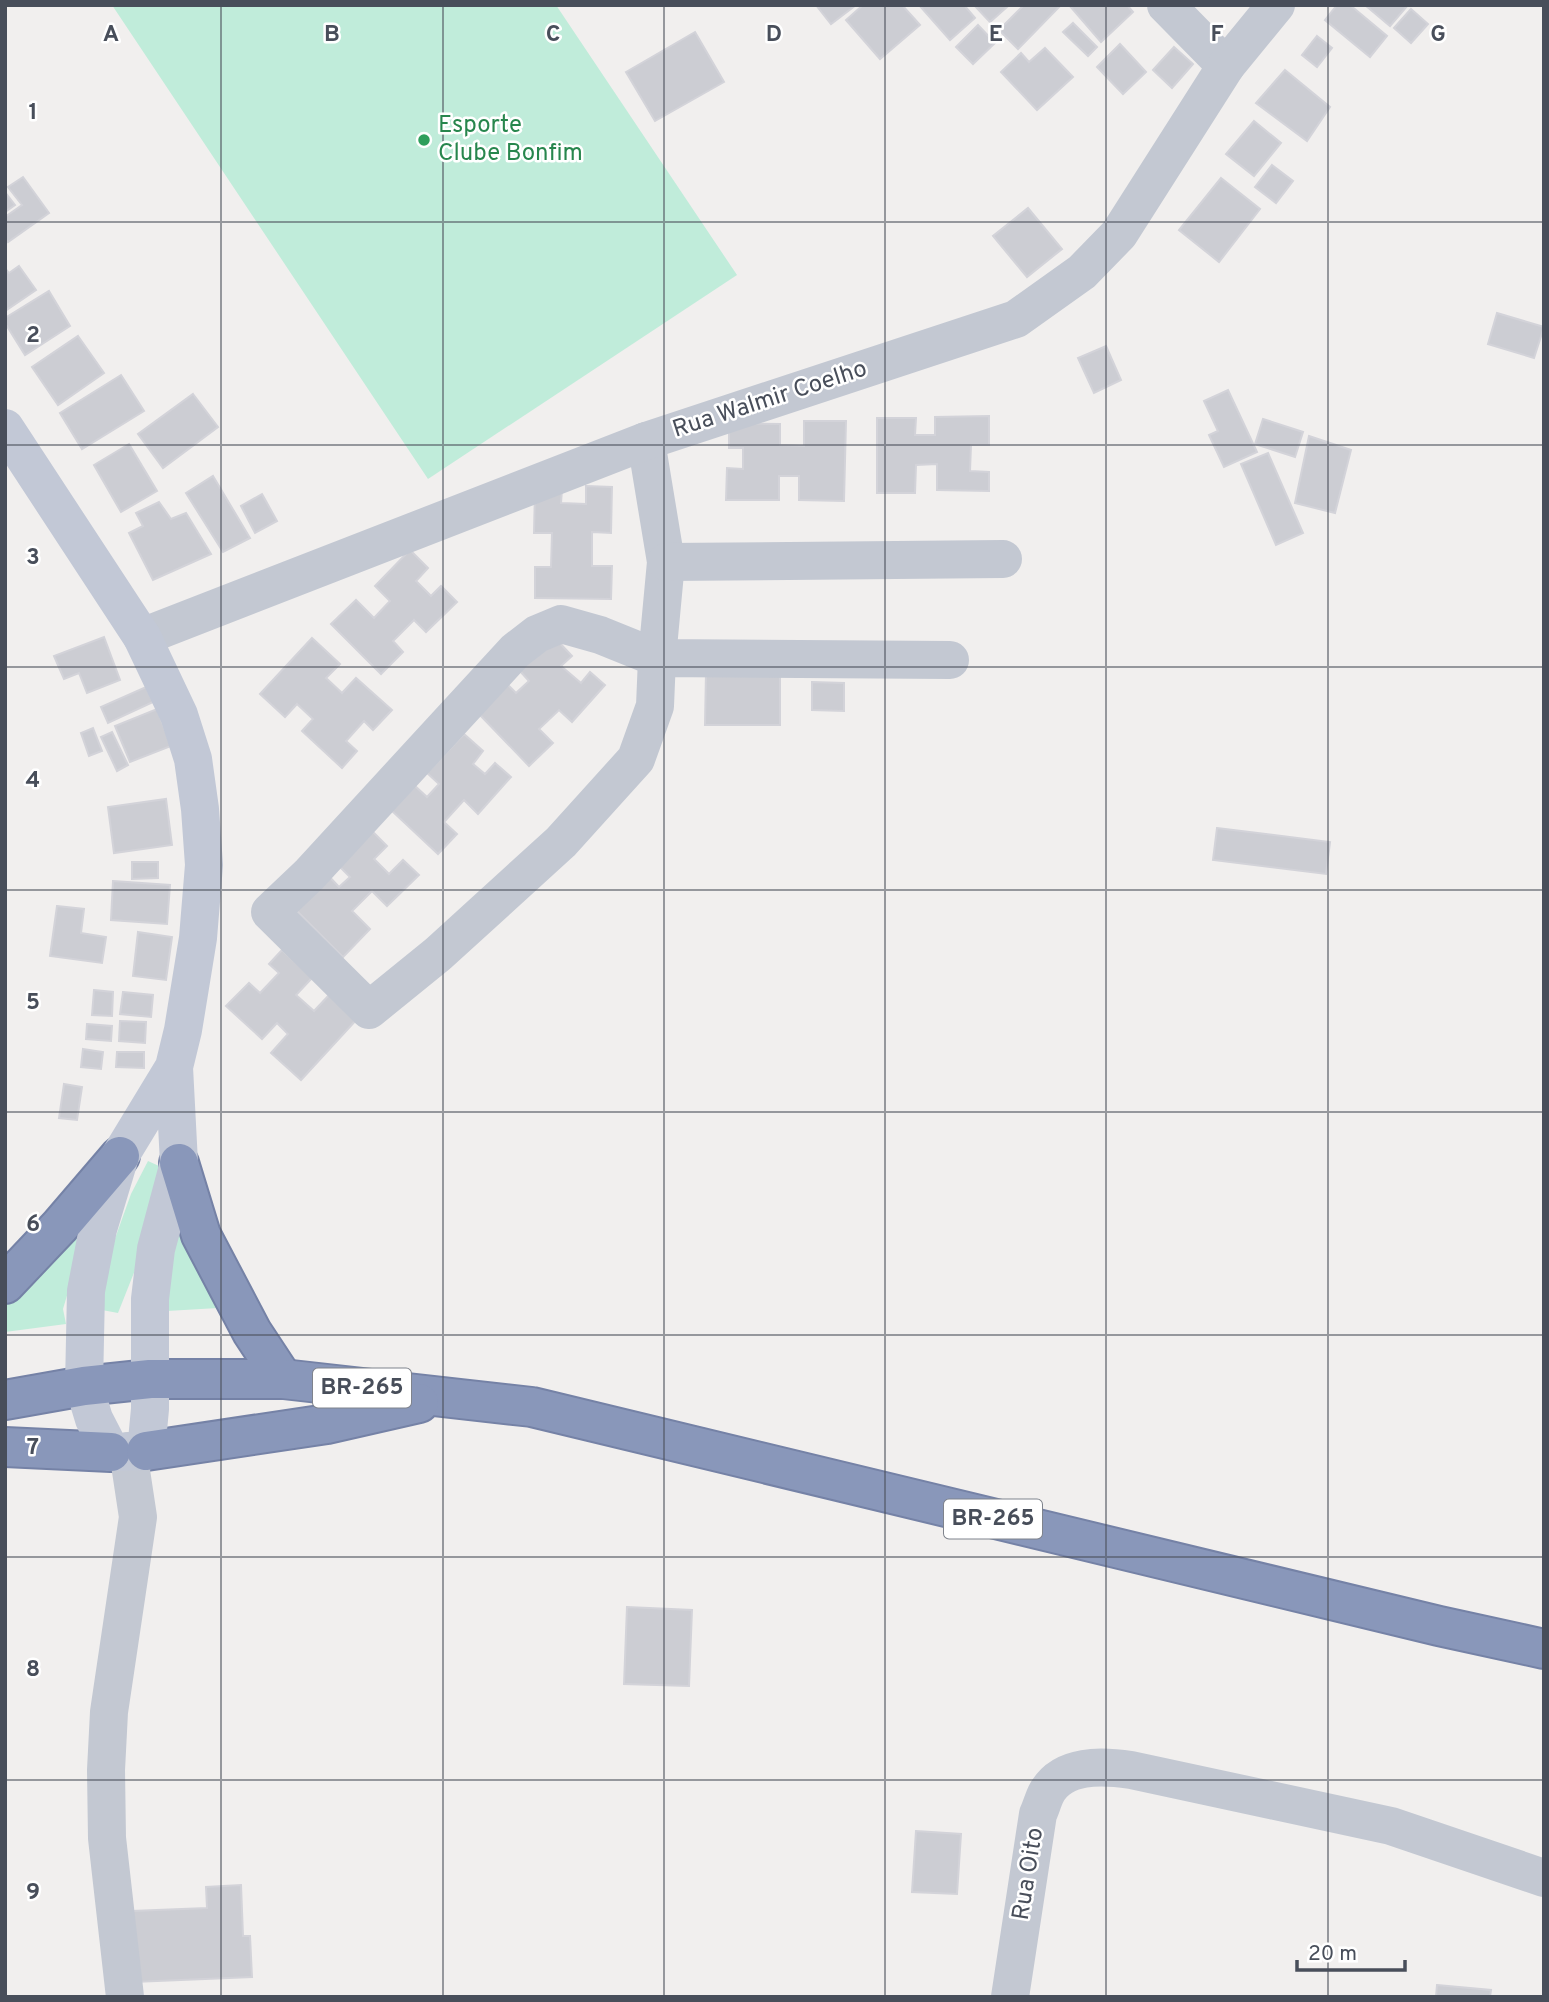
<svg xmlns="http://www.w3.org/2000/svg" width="1549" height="2002" font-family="Overpass,sans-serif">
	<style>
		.green { fill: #c0ecda }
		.building { fill: #cccdd3; stroke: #d3d3d9; stroke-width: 2 }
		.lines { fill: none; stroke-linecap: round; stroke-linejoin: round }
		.highway-casing { stroke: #7582a6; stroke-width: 42 }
		.street { stroke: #c3c8d2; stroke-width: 38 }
		.secondary { stroke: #c2c8d6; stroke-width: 38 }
		.highway { stroke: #8997ba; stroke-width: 38 }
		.grid { fill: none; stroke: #484e5a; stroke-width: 2; stroke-opacity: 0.55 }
		.leisure-dot { fill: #2e9e5b; stroke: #fff; stroke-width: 2.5 }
		.labels { text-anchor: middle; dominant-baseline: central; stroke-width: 5; stroke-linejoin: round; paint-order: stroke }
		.shield { fill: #fff; stroke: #7f838c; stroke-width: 2 }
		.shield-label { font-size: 23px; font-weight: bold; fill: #484e5a }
		.leisure-label { font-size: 24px; fill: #27864d; stroke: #fff; text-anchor: start }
		.street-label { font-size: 24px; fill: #484e5a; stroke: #fff }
		.grid-label { font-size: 23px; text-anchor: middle; font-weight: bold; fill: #484e5a; stroke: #fff; stroke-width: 5; stroke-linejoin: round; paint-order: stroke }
	</style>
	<rect width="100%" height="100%" fill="#f1efee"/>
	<g class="green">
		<polygon points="112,5 556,5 737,275 428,479"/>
		<polygon points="148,1161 159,1166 139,1260 118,1313 102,1310 98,1286 131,1194"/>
		<polygon points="178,1216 218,1308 150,1312"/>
		<polygon points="89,1222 63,1309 66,1324 5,1332 5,1301"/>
	</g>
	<g class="building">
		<polygon points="816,5 856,5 831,24"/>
		<polygon points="863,5 902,5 920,25 880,59 846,20"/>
		<polygon points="919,5 964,5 975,18 950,40"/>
		<polygon points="974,5 1005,5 1007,7 990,22"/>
		<polygon points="1024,5 1061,5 1018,49 999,30"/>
		<polygon points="1069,5 1127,5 1133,12 1101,42"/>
		<polygon points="1337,5 1350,5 1387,36 1370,57 1325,20"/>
		<polygon points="1365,5 1408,5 1390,26"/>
		<polygon points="1411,9 1428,24 1411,43 1394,28"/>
		<polygon points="1073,23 1097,47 1088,56 1063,32"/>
		<polygon points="978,25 995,43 973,64 956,47"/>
		<polygon points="695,32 724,82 655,121 626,72"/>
		<polygon points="1317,36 1332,48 1317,67 1302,55"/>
		<polygon points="1120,44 1146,72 1123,94 1097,67"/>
		<polygon points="1174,47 1193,64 1172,88 1153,70"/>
		<polygon points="1045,48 1073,77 1037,110 1001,72 1021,53 1029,62"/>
		<polygon points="1285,70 1330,107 1307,141 1256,103"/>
		<polygon points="1254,121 1281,143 1254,176 1226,154"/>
		<polygon points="1272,165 1293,181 1276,203 1255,187"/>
		<polygon points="23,177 49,213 8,242 5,238 5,217 22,205 8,187"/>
		<polygon points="1221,178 1260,209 1219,262 1179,230"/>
		<polygon points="5,192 15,205 5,212"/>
		<polygon points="1028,208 1062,249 1027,277 993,236"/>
		<polygon points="19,266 36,290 5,311 5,268 9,273"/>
		<polygon points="49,291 70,326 25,355 5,323 5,318"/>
		<polygon points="1497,313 1544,327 1534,358 1488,344"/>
		<polygon points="78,336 104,373 58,405 32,367"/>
		<polygon points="1106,346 1121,380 1094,393 1078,358"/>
		<polygon points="121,375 144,411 82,449 60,413"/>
		<polygon points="1228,390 1257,452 1224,467 1209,435 1218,431 1204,401"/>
		<polygon points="193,394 218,427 163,468 138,434"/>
		<polygon points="989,416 989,445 971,445 970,471 989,472 989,491 937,490 937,464 916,465 915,493 877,493 877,418 916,418 915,435 935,435 935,417"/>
		<polygon points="1263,419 1303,432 1295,457 1255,444"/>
		<polygon points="804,421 846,421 844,501 799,500 799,476 779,476 779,500 726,500 727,468 743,469 743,448 729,448 729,423 780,424 780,445 804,446"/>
		<polygon points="1309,436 1351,450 1335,513 1295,503"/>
		<polygon points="129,444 157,491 121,512 94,465"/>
		<polygon points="1268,453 1303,533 1276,545 1241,464"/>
		<polygon points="213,476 250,538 223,552 186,493"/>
		<polygon points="586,486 612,487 611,533 592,532 592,566 612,566 611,599 535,598 535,567 551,567 552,533 534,533 535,490 562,490 561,503 586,504"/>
		<polygon points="262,494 277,521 255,533 241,506"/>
		<polygon points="159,502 171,519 186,513 211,554 153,580 129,533 143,526 136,513"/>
		<polygon points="410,550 428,568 416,581 431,596 441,586 457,602 426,632 414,620 393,641 403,652 381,674 331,624 356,600 374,618 390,601 375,586"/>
		<polygon points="104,637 120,680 87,693 79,673 64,679 54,656"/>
		<polygon points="312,638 340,664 326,678 342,693 356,678 392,710 373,730 364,721 346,741 357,751 342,768 302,731 313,719 297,704 285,717 260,694"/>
		<polygon points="555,638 572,656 561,666 581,683 590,672 605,685 572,722 559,710 539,729 553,743 529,766 478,713 508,685 516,693 529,681 519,670"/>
		<polygon points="706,672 780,673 780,725 705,725"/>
		<polygon points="812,682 844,683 844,711 812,710"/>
		<polygon points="146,687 153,702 108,723 101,707"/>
		<polygon points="157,709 171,746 130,762 115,726"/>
		<polygon points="93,728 102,751 89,756 81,733"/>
		<polygon points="112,732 128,765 117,771 101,737"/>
		<polygon points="464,734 483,751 473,764 485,774 495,763 511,777 478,814 464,800 444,822 457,834 438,854 392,811 415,786 427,797 439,784 427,773"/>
		<polygon points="166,799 172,845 114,853 108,807"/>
		<polygon points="1217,828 1330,842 1326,874 1213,860"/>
		<polygon points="372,831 387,846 374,859 389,874 403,860 419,875 387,906 372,891 352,911 370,929 343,957 292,906 325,872 339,887 350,877 338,865"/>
		<polygon points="132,862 158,862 158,878 132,879"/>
		<polygon points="113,881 170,885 167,924 111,920"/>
		<polygon points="57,906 84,909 81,933 106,937 102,963 50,956"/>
		<polygon points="138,932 172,937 166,980 133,976"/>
		<polygon points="282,950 312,978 296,995 314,1011 331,993 358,1018 301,1080 271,1053 288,1034 277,1023 262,1039 226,1006 249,983 260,993 279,973 269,964"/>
		<polygon points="94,990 113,992 112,1016 92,1015"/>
		<polygon points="123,992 153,995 151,1017 120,1014"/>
		<polygon points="120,1021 146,1022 145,1043 119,1041"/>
		<polygon points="87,1024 112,1026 111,1041 86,1039"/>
		<polygon points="83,1049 103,1052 101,1069 81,1067"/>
		<polygon points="117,1052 144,1052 144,1068 116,1067"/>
		<polygon points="64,1084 82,1087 77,1120 59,1118"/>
		<polygon points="627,1607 692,1610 689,1686 624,1684"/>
		<polygon points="916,1831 961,1834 957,1894 912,1892"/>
		<polygon points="241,1885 243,1936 250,1936 252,1977 134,1982 132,1911 207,1908 206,1887"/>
		<polygon points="1437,1985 1491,1990 1490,1997 1436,1997"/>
	</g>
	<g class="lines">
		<defs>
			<g id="highway">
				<polyline points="179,1163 201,1235 252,1332 283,1379"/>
				<polyline points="5,1284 60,1226 120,1156"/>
				<polyline points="5,1400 84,1386 150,1379 283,1379 532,1407 1439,1626 1544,1649"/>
				<polyline points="5,1447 111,1452"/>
				<polyline points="146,1451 327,1424 419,1403"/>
			</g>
		</defs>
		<use href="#highway" class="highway-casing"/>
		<g class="street">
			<polyline points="1166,5 1226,66"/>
			<polyline points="646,441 666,562 657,658 655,706 636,759 561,842 438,954 369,1010 270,912 309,875 515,651 537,634 561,624 600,635 657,658 950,660"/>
			<polyline points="666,562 1003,559"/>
			<polyline points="142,637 646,441 1016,319 1082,272 1119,234 1226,66 1276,5"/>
			<polyline points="125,1997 107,1838 106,1770 109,1712 138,1517 128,1451"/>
			<path d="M1010,1997l28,-183c3,-6 5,-14 8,-20 16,-31 57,-28 85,-24l260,56 153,52"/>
		</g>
		<polyline class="secondary" points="5,428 142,637 179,715 193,759 200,809 204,865 198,938 183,1030 174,1067 179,1163 156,1249 150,1299 150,1409 146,1451 111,1452 94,1419 84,1386 86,1291 98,1229 120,1156 174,1067"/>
		<use href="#highway" class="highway"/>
	</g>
	<path class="grid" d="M221,5v1992M443,5v1992M664,5v1992M885,5v1992M1106,5v1992M1328,5v1992M5,222h1539M5,445h1539M5,667h1539M5,890h1539M5,1112h1539M5,1335h1539M5,1557h1539M5,1780h1539"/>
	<circle class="leisure-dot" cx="424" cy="140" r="7"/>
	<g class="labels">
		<g class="shield">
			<rect x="313" y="1368.5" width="98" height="39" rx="5"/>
			<rect x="944" y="1499.5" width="98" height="39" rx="5"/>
		</g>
		<g class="shield-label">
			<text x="362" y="1388">BR-265</text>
			<text x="993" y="1519">BR-265</text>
		</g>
		<g class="leisure-label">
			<text x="438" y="126">Esporte<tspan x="438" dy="28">Clube Bonfim</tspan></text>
		</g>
		<g class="street-label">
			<text transform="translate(770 400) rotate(-18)">Rua Walmir Coelho</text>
			<text transform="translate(1029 1874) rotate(-81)">Rua Oito</text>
		</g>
	</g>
	<g class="grid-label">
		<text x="111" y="41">A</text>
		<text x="332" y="41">B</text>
		<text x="553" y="41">C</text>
		<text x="774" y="41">D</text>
		<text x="996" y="41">E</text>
		<text x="1217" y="41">F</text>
		<text x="1438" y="41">G</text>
		<text x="33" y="119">1</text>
		<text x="33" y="342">2</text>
		<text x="33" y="564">3</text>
		<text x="33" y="787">4</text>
		<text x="33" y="1009">5</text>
		<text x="33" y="1231">6</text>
		<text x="33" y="1454">7</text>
		<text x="33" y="1676">8</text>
		<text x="33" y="1899">9</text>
	</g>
	<rect width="1549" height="2002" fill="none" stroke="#484e5a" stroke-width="14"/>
	<path d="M1297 1960v10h108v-10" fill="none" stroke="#484e5a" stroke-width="3.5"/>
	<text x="1308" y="1960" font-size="21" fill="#484e5a" stroke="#ffffff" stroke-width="5" paint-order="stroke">20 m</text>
</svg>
